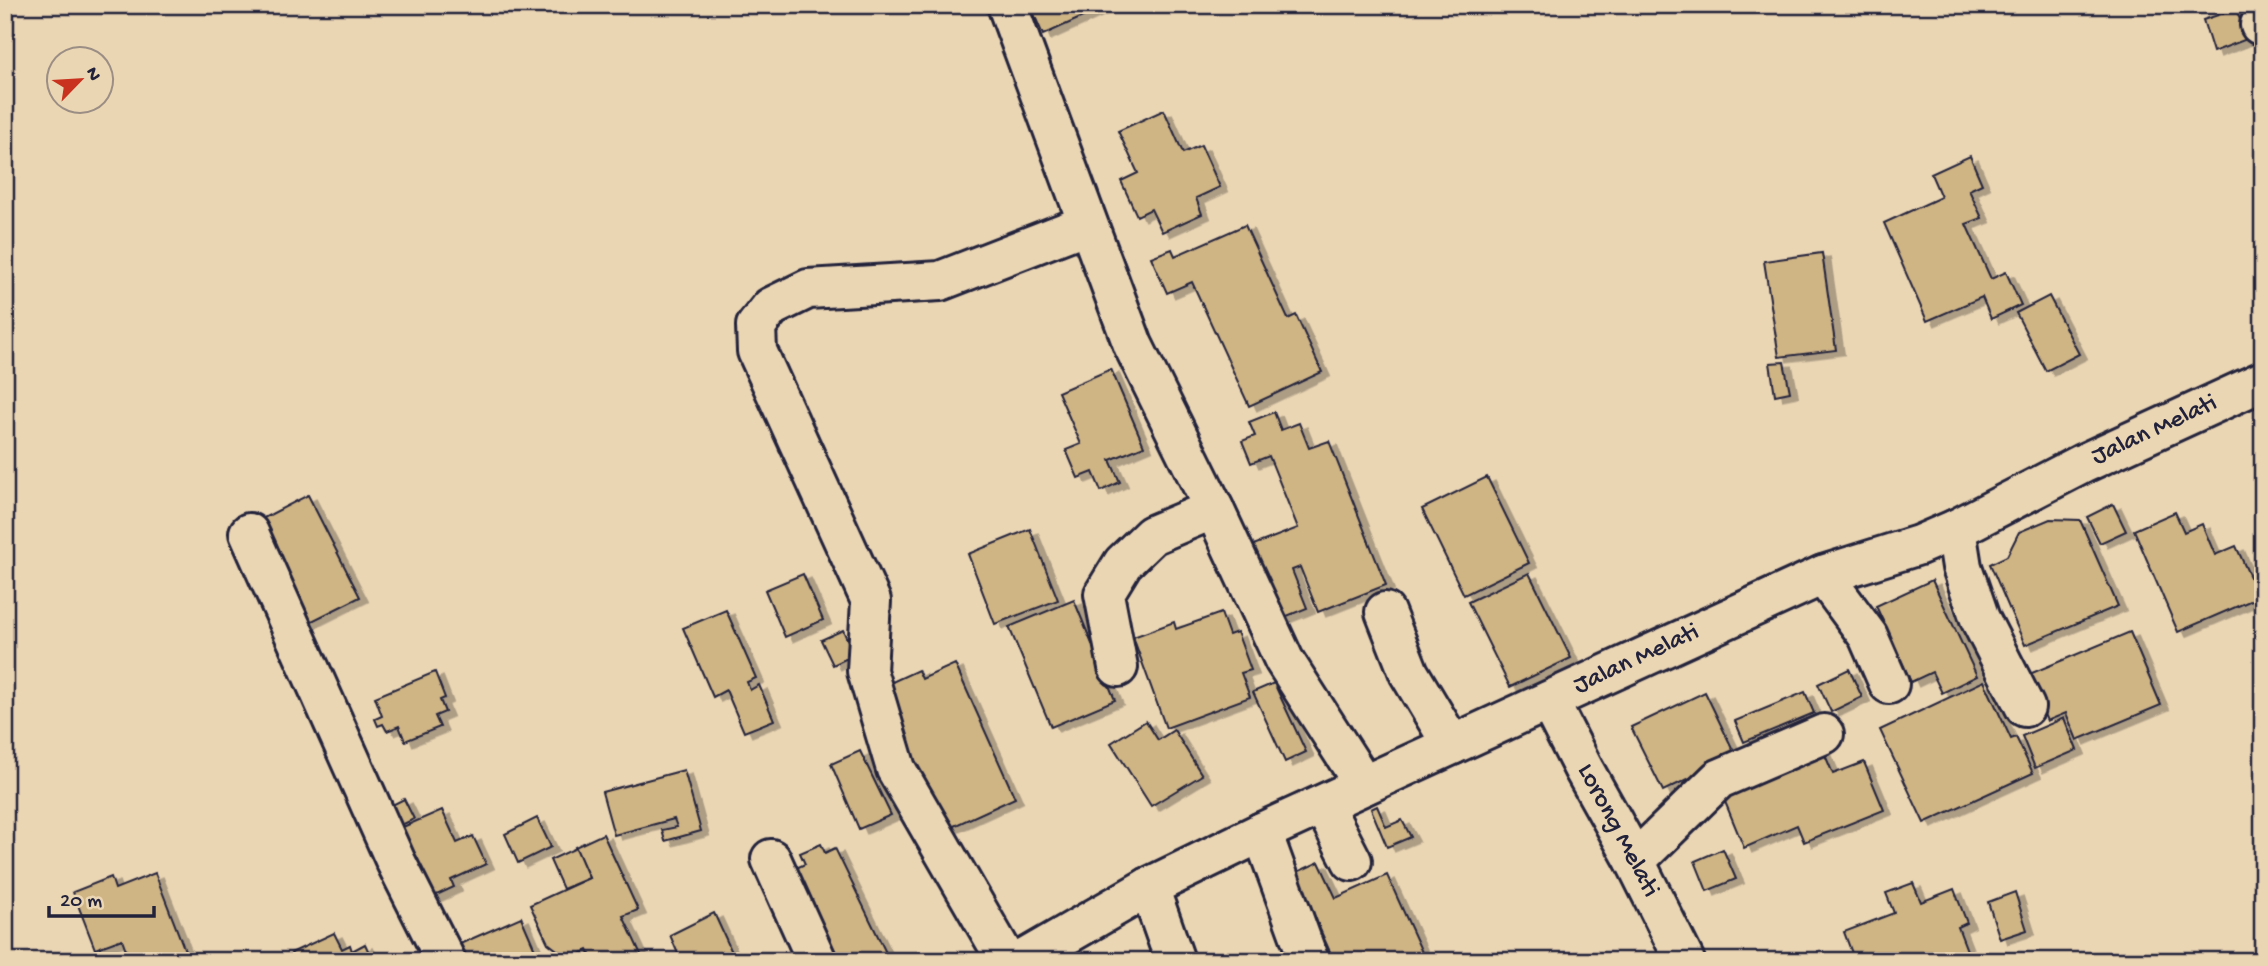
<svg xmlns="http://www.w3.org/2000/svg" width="2268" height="966" font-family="'Gochi Hand',sans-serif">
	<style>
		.building { fill: #cfb484; stroke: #22223b; stroke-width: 2; filter: url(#shadow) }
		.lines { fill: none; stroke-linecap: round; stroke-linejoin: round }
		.minor-casing { stroke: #22223b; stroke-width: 44 }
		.minor { stroke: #ebd6b4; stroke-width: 38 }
		.labels { text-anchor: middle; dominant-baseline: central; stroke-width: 7; stroke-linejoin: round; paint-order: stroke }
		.street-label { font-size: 26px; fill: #22223b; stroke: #ebd6b4 }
	</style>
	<defs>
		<filter id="shadow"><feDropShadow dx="8" dy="4.5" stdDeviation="0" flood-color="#0004"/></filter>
	</defs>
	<rect width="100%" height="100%" fill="#ebd6b4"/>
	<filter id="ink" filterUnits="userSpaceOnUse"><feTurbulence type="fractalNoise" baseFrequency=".0143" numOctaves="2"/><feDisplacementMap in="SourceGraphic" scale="14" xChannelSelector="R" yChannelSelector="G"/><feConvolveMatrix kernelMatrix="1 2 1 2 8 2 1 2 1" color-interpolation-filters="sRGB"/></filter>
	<g filter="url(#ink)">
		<g class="building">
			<polygon points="1030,5 1109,5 1043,35"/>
			<polygon points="2236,9 2247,39 2213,52 2203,20"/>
			<polygon points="1164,110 1183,153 1201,145 1220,187 1196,198 1202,214 1162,232 1151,209 1137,216 1121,181 1138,173 1118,131"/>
			<polygon points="1970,156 1982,184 1969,190 1982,218 1966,224 1991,279 2006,272 2021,305 1991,319 1982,297 1927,321 1884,223 1941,197 1931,174"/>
			<polygon points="1245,225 1288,319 1296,315 1322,372 1249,406 1192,282 1167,293 1151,257 1172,249 1175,256"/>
			<polygon points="1822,253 1836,350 1779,357 1764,261"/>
			<polygon points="2049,296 2079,354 2046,371 2016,313"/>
			<polygon points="1784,362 1790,392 1775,395 1770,363"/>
			<polygon points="1111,369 1144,446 1110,460 1120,482 1101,491 1093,472 1078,478 1066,450 1081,444 1058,392"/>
			<polygon points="1274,412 1281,430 1299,423 1309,448 1329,441 1386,585 1318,612 1300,567 1292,570 1307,608 1277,620 1248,547 1298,528 1269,456 1251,463 1242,441 1255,436 1249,422"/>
			<polygon points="1487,477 1529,563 1464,595 1422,509"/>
			<polygon points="308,495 360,597 306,624 254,523"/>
			<polygon points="2113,504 2126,531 2100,543 2087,517"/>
			<polygon points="2175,512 2184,532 2202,524 2215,555 2236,546 2259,597 2178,632 2134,530"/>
			<polygon points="2050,519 2080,520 2118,606 2025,645 1990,564 2007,556 2019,532"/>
			<polygon points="1030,529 1058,600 995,624 968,554"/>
			<polygon points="2263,555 2263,582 2255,558"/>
			<polygon points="1529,573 1571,658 1510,687 1468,602"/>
			<polygon points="803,574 823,620 785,637 765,590"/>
			<polygon points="1932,580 1977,676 1942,693 1932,672 1911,682 1876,606"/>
			<polygon points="1074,600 1115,700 1051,727 1009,627"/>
			<polygon points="726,610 756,678 747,682 750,690 759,685 774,720 744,732 726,690 713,697 683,628"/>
			<polygon points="1221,613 1229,635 1237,632 1251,670 1241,673 1250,697 1166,728 1133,637 1174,622 1176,629"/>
			<polygon points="843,630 854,655 833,665 821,640"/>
			<polygon points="2130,632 2161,705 2077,740 2066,713 2047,721 2027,675"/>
			<polygon points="955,664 1015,798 943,831 879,688 918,670 922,679"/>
			<polygon points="1849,669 1862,697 1831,712 1818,684"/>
			<polygon points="435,672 445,698 440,700 445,712 435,716 440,727 405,741 399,726 387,731 383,724 378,726 375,719 382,716 375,697"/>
			<polygon points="1984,681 2011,739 2016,737 2033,773 1924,823 1880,730"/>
			<polygon points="1274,683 1306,752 1285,762 1253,692"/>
			<polygon points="1705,692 1736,756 1663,791 1631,727"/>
			<polygon points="1805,692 1814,713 1744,742 1735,721"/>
			<polygon points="2064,718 2077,750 2035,768 2022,736"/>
			<polygon points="1146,721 1158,740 1174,730 1202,775 1151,806 1111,743"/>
			<polygon points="1823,750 1833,774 1864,762 1884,810 1804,842 1797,825 1744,848 1721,792"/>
			<polygon points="860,751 891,815 859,829 831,764"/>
			<polygon points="684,770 701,831 665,841 662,830 677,827 674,819 614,835 602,792"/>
			<polygon points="404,799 414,819 387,832 378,812"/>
			<polygon points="1377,806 1386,827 1402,820 1411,837 1387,847 1371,809"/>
			<polygon points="442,810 457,843 473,836 486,864 451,880 454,887 428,899 396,830"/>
			<polygon points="537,818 551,847 518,863 505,834"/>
			<polygon points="603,834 638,910 623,916 644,961 593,961 588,950 569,959 548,943 530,905 589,878 575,847"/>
			<polygon points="821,844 825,853 835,848 890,961 833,961 792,870 805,864 800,853"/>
			<polygon points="576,848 589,878 563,889 550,860"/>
			<polygon points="1723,849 1736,879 1707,891 1695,861"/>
			<polygon points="1319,862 1336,898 1387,875 1426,961 1334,961 1295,873"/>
			<polygon points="155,873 187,956 175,961 130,961 122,939 95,949 73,892 111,877 115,889"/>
			<polygon points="1913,883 1921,902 1954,889 1967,923 1958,927 1971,961 1855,961 1844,932 1894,913 1886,893"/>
			<polygon points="2015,892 2027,930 2000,939 1988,902"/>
			<polygon points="714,913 736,961 681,961 670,935"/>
			<polygon points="521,917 540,961 451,961 453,947"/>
			<polygon points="334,933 342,949 350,945 352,951 365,944 373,961 295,961 291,953"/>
		</g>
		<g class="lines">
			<defs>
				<g id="minor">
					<polyline points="1007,5 1133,345 1214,509 1284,660 1364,785"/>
					<polyline points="2260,25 2263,26"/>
					<polyline points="1956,529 1962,567 1980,619 2025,707"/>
					<polyline points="249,533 396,862 446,961"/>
					<polyline points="1823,575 1868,636 1889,684"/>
					<polyline points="1385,612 1409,673 1452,745"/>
					<polyline points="1118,667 1104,594 1123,563 1152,535 1214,509"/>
					<polyline points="1549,701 1583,768 1635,861 1685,961"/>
					<polyline points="1323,805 1352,861"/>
					<polyline points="1262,832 1309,961"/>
					<polyline points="771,859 817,961"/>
					<polyline points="1635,861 1719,779 1824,734"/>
					<polyline points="1149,887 1175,961"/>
					<polyline points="1007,961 896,769 867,671 871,601 757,351 756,326 771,307 808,289 940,281 1087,224"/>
					<polyline points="1021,961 1149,887 1262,832 1823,575 1919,545 1956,529 2082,464 2263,381"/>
				</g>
			</defs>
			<use href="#minor" class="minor-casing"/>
			<use href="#minor" class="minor"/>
		</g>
	</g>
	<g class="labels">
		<g class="street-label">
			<text transform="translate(2155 431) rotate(-25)">Jalan Melati</text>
			<text transform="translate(1637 660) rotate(-25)">Jalan Melati</text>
			<text transform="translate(1617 831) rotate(62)">Lorong Melati</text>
		</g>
	</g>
	<rect width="2268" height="966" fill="none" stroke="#ebd6b4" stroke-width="28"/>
	<rect x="14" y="14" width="2240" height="938" fill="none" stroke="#22223b" stroke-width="2.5" filter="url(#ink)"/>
	<g transform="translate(80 80) rotate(65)"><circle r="33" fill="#ebd6b4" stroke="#9b8e84" stroke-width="2"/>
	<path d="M0-5L12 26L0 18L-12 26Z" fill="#c8321e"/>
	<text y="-10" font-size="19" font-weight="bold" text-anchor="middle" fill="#22223b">N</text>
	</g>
	<path d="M49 906v10h105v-10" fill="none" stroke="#22223b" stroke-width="3.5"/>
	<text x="60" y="906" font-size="21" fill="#22223b" stroke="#ebd6b4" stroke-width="5" paint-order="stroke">20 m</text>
</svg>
